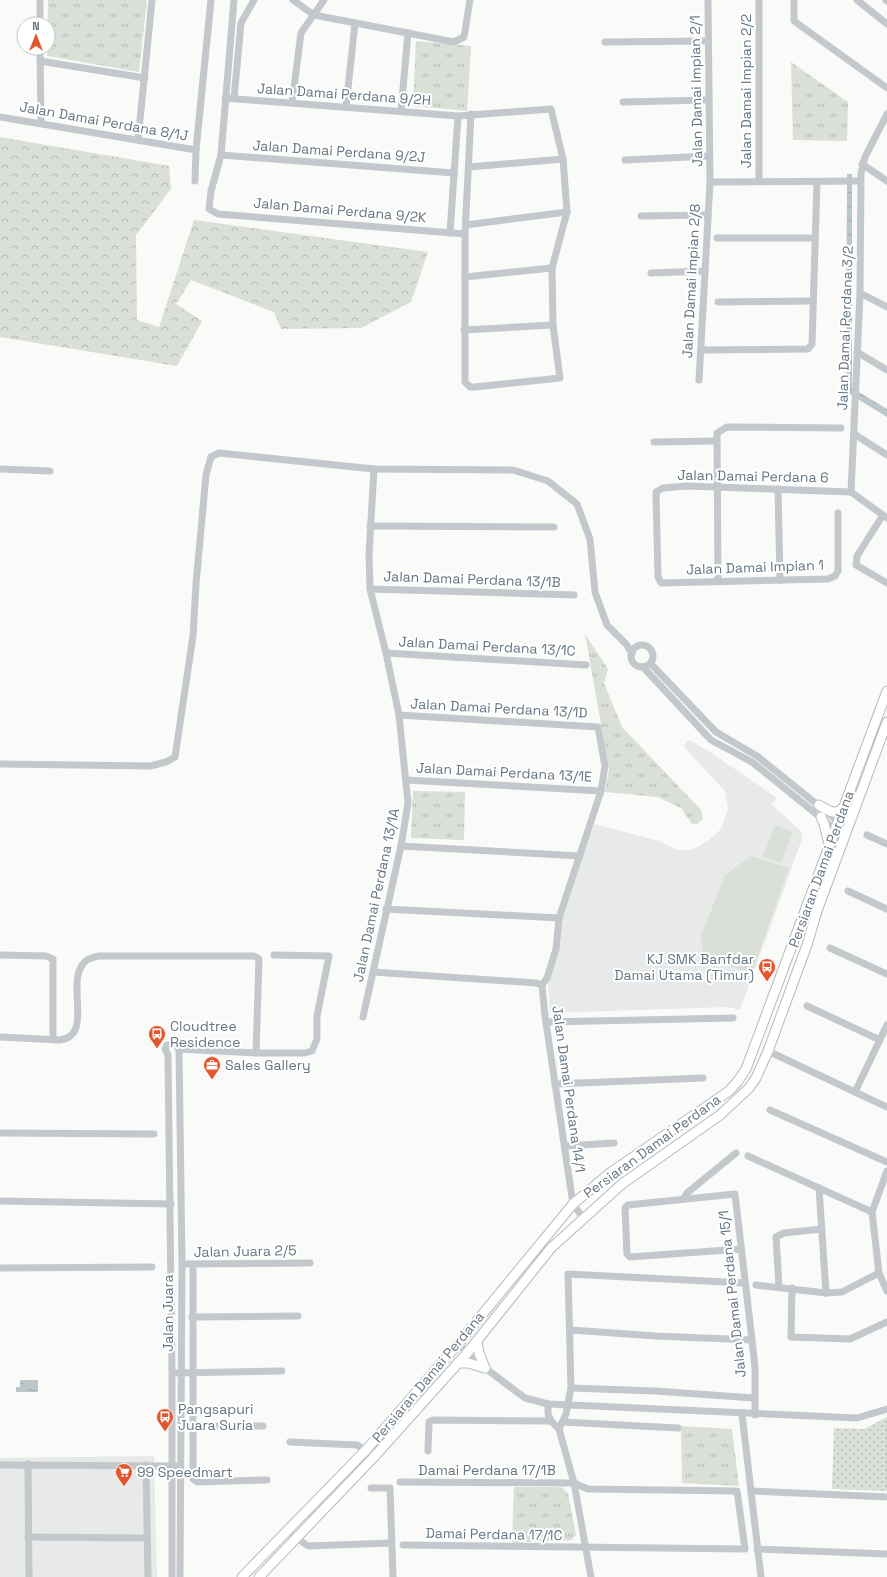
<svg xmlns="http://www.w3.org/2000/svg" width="887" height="1577" font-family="'Space Grotesk',sans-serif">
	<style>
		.built { fill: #e8e9e9 }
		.grass { fill: url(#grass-dots) }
		.forest { fill: url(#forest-crowns) }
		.park { fill: url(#park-tufts) }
		.garden { fill: #dadfd7 }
		.water { fill: url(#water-ripples) }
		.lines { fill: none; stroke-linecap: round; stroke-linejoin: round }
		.major-casing { stroke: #b5babe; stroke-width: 11 }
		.minor { stroke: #c3c8cc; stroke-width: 7 }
		.major { stroke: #fff; stroke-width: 9 }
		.labels { text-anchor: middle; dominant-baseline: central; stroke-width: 4; stroke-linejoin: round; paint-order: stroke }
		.street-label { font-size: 14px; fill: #657683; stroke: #fff }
		.poi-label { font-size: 14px; fill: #657683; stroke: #fff; text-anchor: start }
	</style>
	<defs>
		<pattern id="grass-dots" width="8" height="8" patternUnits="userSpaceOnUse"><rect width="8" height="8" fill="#dadfd7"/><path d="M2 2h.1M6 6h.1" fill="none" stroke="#b4b9b4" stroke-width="1.8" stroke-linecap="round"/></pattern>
		<pattern id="forest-crowns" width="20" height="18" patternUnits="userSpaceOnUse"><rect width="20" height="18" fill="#dadfd7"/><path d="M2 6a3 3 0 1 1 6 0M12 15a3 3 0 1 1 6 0" fill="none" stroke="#b4b9b4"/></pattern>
		<pattern id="park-tufts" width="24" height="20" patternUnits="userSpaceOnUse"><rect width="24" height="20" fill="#dadfd7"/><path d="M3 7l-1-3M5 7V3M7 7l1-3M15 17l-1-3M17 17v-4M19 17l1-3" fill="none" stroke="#b4b9b4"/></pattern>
		<pattern id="water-ripples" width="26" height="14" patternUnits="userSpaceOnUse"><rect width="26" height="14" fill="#bbc7cb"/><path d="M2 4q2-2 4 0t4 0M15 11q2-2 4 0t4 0" fill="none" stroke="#9ca6aa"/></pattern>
	</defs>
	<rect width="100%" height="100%" fill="#fafaf8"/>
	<g class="built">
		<polygon points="689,740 710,752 777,798 771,804 801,831 802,839 740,1010 728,1007 550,1013 548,982 560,923 594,824 659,841 677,850 692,850 709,840 721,829 728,809 725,791 683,746"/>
		<polygon points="154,1456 157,1577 0,1577 0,1458"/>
	</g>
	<polygon class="grass" points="887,1417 887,1491 832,1489 834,1428 864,1429"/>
	<polygon class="forest" points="0,137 169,166 171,189 136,235 137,320 159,327 194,220 428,252 411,302 361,328 281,329 274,312 191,280 176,304 202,321 177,366 0,337"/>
	<g class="park">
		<polygon points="48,0 147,0 139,72 47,56"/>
		<polygon points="416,41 471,46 467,111 413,106"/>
		<polygon points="791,62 848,102 847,141 793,140"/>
		<polygon points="585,634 608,669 604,683 622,727 701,810 703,819 697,824 692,824 681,808 658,797 605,792 609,769"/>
		<polygon points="413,791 465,792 464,840 411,838"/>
		<polygon points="681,1426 732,1429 739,1486 682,1483"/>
		<polygon points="514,1487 561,1487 568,1493 576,1535 571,1540 512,1543"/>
	</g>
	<g class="garden">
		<polygon points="775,825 793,832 781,863 763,856"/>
		<polygon points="751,856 789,868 752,973 704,957 701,936 725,875"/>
	</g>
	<g class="water">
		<polygon points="847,174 852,174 852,388 887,409 887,417 846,392"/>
		<polygon points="20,1380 38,1380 38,1392 16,1392 16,1387 20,1387"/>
	</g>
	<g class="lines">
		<defs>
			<g id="major">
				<path d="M819,805c9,5 15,11 24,3"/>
				<polyline points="821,817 824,824 829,844"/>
				<polyline points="477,1341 479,1353 485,1368"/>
				<polyline points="458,1363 468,1363 485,1368"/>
				<polyline points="242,1577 366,1450 458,1344 573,1204 610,1173 729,1091 738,1081 746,1069 887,691"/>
				<polyline points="259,1577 374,1457 468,1352 551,1248 622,1184 720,1115 749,1088 756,1078 768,1051 807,945 817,911 887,722"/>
			</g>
		</defs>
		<use href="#major" class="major-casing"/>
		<g class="minor">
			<polyline points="40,0 40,24"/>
			<polyline points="234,0 221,155 211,191 209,209 218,214 465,234"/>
			<polyline points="293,0 314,15 454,42 464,37 470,0"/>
			<polyline points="794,0 794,21 887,88"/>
			<polyline points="857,0 887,24"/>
			<polyline points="886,0 887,1"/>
			<polyline points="605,42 708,41"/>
			<polyline points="40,48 41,122"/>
			<polyline points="40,61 145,78"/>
			<polyline points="225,98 458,116 551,109 563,159 567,212 552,268 553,325 560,378 475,387 470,387 465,382 465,234 471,114"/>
			<polyline points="234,98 241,23 254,0"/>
			<polyline points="623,102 709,100"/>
			<polyline points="292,103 301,33 324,0"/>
			<polyline points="346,107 355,23"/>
			<polyline points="401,111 408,33"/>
			<polyline points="0,117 196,150 211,0"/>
			<polyline points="138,140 152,0"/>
			<polyline points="221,155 454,173"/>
			<polyline points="625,160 709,156"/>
			<polyline points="862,164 887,181"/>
			<polyline points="469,167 563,159"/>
			<polyline points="195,181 196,150"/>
			<polyline points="759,181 759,0"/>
			<polyline points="710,182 860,181"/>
			<polyline points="641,216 708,215"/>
			<polyline points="466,225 567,212"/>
			<polyline points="450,233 458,116"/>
			<polyline points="717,238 815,238"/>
			<polyline points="651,273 705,271"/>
			<polyline points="465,277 552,268"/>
			<polyline points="860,293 887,307"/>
			<polyline points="718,302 813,301"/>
			<polyline points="464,330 553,325"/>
			<polyline points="701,350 808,349 812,344 817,182"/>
			<polyline points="857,352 887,370"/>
			<polyline points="699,380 710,182 708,0"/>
			<polyline points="854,434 887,455"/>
			<polyline points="654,442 716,441"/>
			<polyline points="0,469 50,471"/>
			<polyline points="778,489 780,580"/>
			<polyline points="851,492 860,293 861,173 865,157 887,114"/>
			<polyline points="851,492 887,518"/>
			<polyline points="838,513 838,571 835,576 828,579 661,583 658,577 656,492 663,488 687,486 851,492"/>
			<polyline points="883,515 857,556 856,565 887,583"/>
			<polyline points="370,526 554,527"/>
			<polyline points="718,582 717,433 727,427 841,428"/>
			<polyline points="370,589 574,595"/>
			<circle cx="642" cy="656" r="11"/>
			<polyline points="386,653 586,665"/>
			<polyline points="651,664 716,732 757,756 834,818 848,825"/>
			<polyline points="643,667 711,740 752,762 831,826 845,832"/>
			<polyline points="399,715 598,727 605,766 601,791 559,918 556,949 547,978 542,985"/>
			<polyline points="0,764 150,766 166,762 175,757 193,636 196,584 206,475 211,457 219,453 374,469 513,470 548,481 577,504 590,539 595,592 607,625 626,644 632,653"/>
			<polyline points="406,780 601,791"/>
			<polyline points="867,835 887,844"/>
			<polyline points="401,846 580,856"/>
			<polyline points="848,891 887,909"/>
			<polyline points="386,909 559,918"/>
			<polyline points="830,948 887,974"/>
			<polyline points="0,955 46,956 53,959 53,1040"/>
			<polyline points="373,972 536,983 542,985"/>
			<polyline points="542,985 545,1016 573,1204 583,1218"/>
			<polyline points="807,1006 880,1040"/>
			<polyline points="363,1017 401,846 408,803 399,715 386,653 370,589 369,554 374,469"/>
			<polyline points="546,1022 733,1018"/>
			<path d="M0,1037l60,3c36,-5 2,-62 27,-80 3,-2 8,-3 12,-4h155l5,3 -3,94"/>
			<polyline points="179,1049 182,1264 180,1577"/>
			<polyline points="768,1051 887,1107"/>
			<polyline points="555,1084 703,1078"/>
			<polyline points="855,1092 887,1025"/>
			<polyline points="770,1110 887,1162"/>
			<polyline points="0,1133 154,1134"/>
			<polyline points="565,1146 614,1143"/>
			<polyline points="748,1156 872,1212"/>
			<polyline points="887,1171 872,1212 879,1273 887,1291"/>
			<polyline points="819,1188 826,1293"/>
			<polyline points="684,1198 687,1193 736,1153"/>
			<polyline points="0,1201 171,1204"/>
			<polyline points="741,1249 630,1257 627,1254 625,1208 628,1205 735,1194 752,1340 755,1368 755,1415"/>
			<polyline points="182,1264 310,1263"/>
			<polyline points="193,1265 193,1479 197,1482 267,1480"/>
			<polyline points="0,1268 152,1267"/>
			<polyline points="756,1285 826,1293 842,1292 879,1273"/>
			<polyline points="779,1287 776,1237 784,1233 822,1229"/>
			<polyline points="792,1288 791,1337 850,1339 887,1322"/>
			<polyline points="192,1317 298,1316"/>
			<polyline points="571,1330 656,1336 752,1340"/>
			<polyline points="458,1344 485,1368 525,1398 548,1404 857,1418 887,1409"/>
			<polyline points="177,1373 282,1371"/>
			<polyline points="571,1388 655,1391 754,1398"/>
			<polyline points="548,1404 548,1414 551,1421 559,1429 574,1483 591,1577"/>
			<polyline points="742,1414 761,1577"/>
			<polyline points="563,1422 678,1428"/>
			<polyline points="193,1426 263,1426"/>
			<polyline points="559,1429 566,1414 571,1388 568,1274 745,1283"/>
			<polyline points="290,1442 357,1445 369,1453"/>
			<polyline points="428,1451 429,1422 433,1420 551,1421"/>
			<polyline points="28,1464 29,1577"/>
			<polyline points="0,1465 176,1466"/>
			<polyline points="146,1465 148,1577"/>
			<polyline points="400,1482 574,1483 588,1489 737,1491 745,1549 403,1545"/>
			<polyline points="371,1488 390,1488 393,1577"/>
			<polyline points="751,1491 887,1497"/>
			<polyline points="286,1530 308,1546 391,1543"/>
			<polyline points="28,1537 147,1538"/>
			<polyline points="757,1549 887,1554"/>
			<polyline points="172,1577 172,1373 168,1055 165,1049 167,1045 174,1044 179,1049 256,1053 305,1053 312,1051 317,1039 317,1016 329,956 274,955"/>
		</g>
		<use href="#major" class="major"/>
	</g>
	<defs>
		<symbol id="bus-pin" viewBox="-11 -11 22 30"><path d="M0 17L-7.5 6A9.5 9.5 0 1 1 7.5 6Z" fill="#e4572e" stroke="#fff"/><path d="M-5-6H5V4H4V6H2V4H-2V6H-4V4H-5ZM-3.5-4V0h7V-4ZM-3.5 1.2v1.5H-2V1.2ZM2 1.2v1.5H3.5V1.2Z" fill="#fff"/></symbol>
		<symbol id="office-pin" viewBox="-11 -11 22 30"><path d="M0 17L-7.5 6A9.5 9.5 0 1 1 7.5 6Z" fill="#e4572e" stroke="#fff"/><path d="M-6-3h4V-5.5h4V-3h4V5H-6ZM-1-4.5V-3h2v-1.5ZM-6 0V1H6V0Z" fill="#fff"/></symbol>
		<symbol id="supermarket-pin" viewBox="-11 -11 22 30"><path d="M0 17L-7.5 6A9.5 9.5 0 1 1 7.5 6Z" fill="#e4572e" stroke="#fff"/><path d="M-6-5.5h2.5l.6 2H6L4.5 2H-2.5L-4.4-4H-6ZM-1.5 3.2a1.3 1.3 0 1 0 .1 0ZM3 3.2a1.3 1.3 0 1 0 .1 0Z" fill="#fff"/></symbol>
	</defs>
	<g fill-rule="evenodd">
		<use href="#bus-pin" x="757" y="957" width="20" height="27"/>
		<use href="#bus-pin" x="147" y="1024" width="20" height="27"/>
		<use href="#office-pin" x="202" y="1055" width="20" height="27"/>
		<use href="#bus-pin" x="155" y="1407" width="20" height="27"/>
		<use href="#supermarket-pin" x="114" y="1462" width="20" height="27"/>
	</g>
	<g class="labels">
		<g class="street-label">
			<text transform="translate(696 91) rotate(-91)">Jalan Damai Impian 2/1</text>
			<text transform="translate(746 91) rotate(-90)">Jalan Damai Impian 2/2</text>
			<text transform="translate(344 94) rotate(4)">Jalan Damai Perdana 9/2H</text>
			<text transform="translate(104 121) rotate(10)">Jalan Damai Perdana 8/1J</text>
			<text transform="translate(339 151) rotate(4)">Jalan Damai Perdana 9/2J</text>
			<text transform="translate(340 210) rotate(5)">Jalan Damai Perdana 9/2K</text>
			<text transform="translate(691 281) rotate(-87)">Jalan Damai Impian 2/8</text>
			<text transform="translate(845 328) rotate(-88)">Jalan Damai Perdana 3/2</text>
			<text transform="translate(753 476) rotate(1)">Jalan Damai Perdana 6</text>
			<text transform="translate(755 567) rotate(-2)">Jalan Damai Impian 1</text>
			<text transform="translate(472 579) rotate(2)">Jalan Damai Perdana 13/1B</text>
			<text transform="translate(487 646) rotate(3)">Jalan Damai Perdana 13/1C</text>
			<text transform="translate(499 708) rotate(3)">Jalan Damai Perdana 13/1D</text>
			<text transform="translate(504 772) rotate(3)">Jalan Damai Perdana 13/1E</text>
			<text transform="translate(821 869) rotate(-70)">Persiaran Damai Perdana</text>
			<text transform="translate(376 895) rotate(-78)">Jalan Damai Perdana 13/1A</text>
			<text transform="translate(569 1089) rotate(82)">Jalan Damai Perdana 14/1</text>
			<text transform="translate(652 1146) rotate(-36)">Persiaran Damai Perdana</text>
			<text transform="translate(245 1251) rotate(-1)">Jalan Juara 2/5</text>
			<text transform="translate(732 1294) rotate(-96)">Jalan Damai Perdana 15/1</text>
			<text transform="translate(168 1313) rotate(-90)">Jalan Juara</text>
			<text transform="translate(428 1377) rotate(-50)">Persiaran Damai Perdana</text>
			<text x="487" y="1470">Damai Perdana 17/1B</text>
			<text transform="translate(494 1534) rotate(1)">Damai Perdana 17/1C</text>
		</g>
		<g class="poi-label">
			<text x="754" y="959" text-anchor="end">KJ SMK Banfdar<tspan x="754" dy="16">Damai Utama (Timur)</tspan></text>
			<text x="170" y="1026">Cloudtree<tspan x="170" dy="16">Residence</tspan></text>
			<text x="225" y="1065">Sales Gallery</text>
			<text x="178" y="1409">Pangsapuri<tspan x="178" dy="16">Juara Suria</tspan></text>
			<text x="137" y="1472">99 Speedmart</text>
		</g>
	</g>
	<g transform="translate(36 36)"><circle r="19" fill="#ffffff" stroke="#c1c8cd"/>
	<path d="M0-3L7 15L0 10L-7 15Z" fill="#e4572e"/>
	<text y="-6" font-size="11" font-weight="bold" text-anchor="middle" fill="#657683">N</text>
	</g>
</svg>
